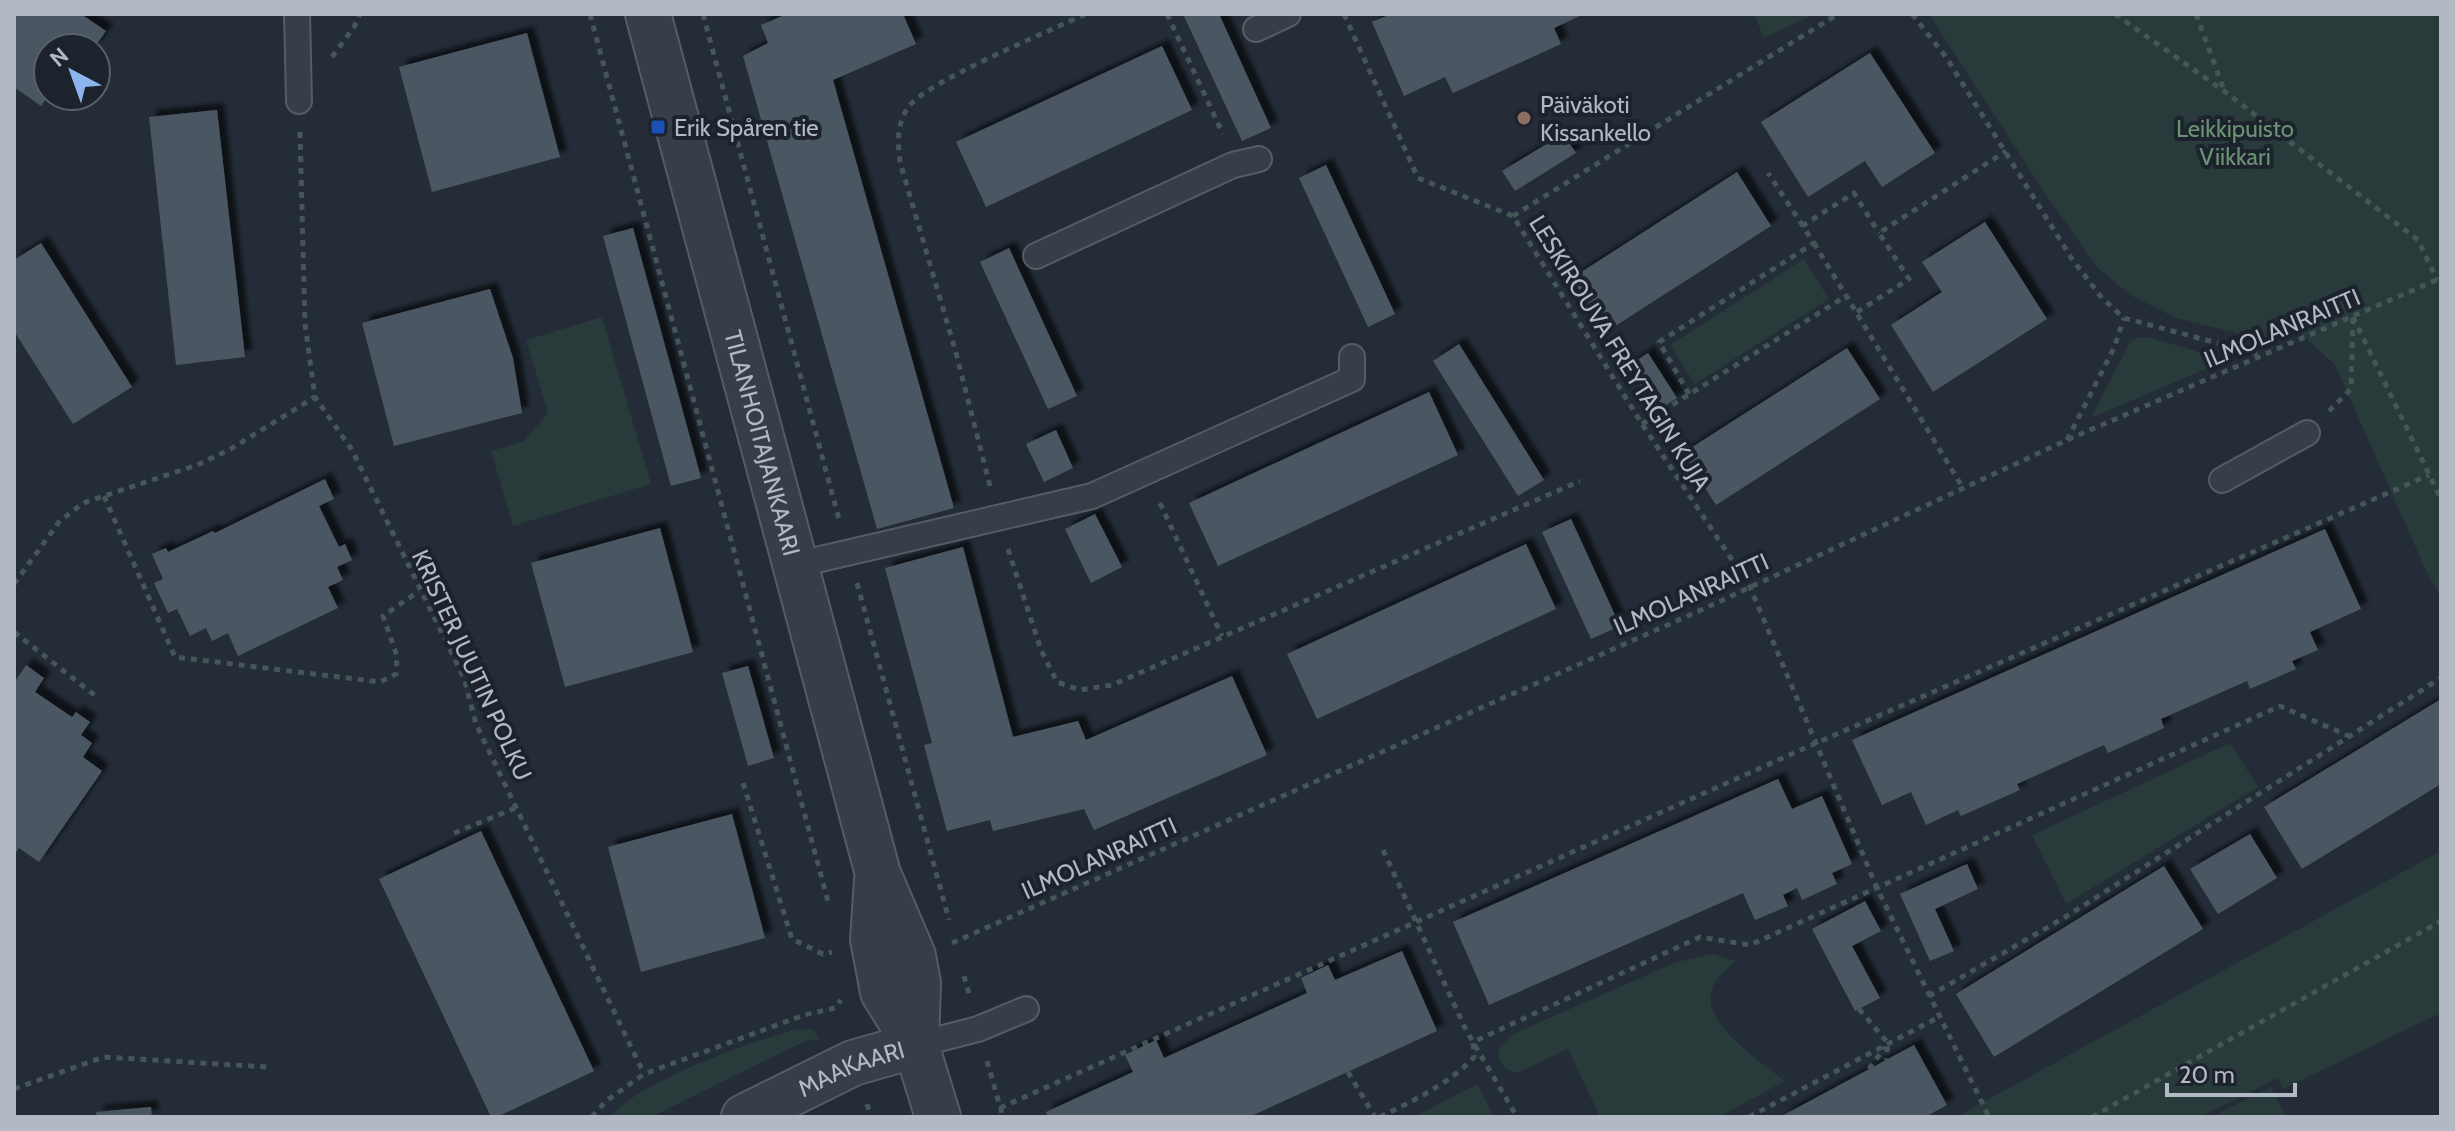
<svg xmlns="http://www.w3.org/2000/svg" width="2455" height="1131" font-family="Cabin,sans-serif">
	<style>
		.green { fill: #283a3a }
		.building { fill: #4c5763; filter: url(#shadow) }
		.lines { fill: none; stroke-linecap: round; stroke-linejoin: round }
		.service-casing { stroke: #555c65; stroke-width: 28 }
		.minor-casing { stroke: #555c65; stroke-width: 48 }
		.tertiary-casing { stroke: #555c65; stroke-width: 48 }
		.path { stroke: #455657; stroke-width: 5; stroke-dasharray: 6 6; stroke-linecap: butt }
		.service { stroke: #373e48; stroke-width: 24 }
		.minor { stroke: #373e48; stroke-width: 44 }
		.tertiary { stroke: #373e48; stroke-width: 44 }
		.path-bridge { stroke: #455657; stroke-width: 5; stroke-dasharray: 6 6; stroke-linecap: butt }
		.education-dot { fill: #8d6e63; stroke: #1c232c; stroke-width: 3 }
		.transit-dot { fill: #1a4fb4; stroke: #1c232c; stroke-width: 3 }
		.labels { text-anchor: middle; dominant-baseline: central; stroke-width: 8; stroke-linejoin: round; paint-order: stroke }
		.poi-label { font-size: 24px; fill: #b2b9c4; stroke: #1c232c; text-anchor: start }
		.park-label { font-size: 24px; fill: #6b9273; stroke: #1c232c }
		.street-label { font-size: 24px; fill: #b2b9c4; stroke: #1c232c }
	</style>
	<defs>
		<filter id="shadow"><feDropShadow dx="7" dy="-7" stdDeviation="2" flood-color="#0009"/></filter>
	</defs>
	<rect width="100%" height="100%" fill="#232c37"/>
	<g class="green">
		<polygon points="1754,14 1815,14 1764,38"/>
		<polygon points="1929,14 2441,14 2441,596 2427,573 2335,365 2296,329 2265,340 2176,318 2130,295 2097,267 2046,195"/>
		<polygon points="1804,259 1829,299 1695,384 1670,345"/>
		<polygon points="602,317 651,484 513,526 491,451 524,441 548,413 526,340"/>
		<polygon points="2148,337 2227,360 2091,418 2130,342 2137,338"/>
		<polygon points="2230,743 2258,787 2066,904 2032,835"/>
		<polygon points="2441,851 2441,1013 2283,1089 2278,1078 2200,1117 1956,1117"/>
		<path d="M1713,954l23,7c-8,7 -21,17 -24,28 -12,34 50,73 73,92l-66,36h-119l-32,-68 -51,24 -10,-3 -9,-12 1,-10 14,-14 163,-72z"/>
		<path d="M799,1029l15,1 6,11 -6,-2 -17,6 -146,72h-40c22,-33 147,-79 188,-88z"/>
		<polygon points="1477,1084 1494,1117 1413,1117"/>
		<polygon points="2271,1087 2286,1117 2211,1117"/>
	</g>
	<g class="building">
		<polygon points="14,14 81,14 106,31 94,48 48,48 48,96 41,106 14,87"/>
		<polygon points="787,14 903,14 916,44 833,80 954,508 877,529 743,56 768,43 761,25"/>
		<polygon points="1183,14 1219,14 1271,128 1242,141"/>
		<polygon points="1391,14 1584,14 1554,28 1561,44 1453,93 1445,77 1404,96 1372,22"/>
		<polygon points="527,33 560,157 432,192 399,67"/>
		<polygon points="1162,46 1192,110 986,207 956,142"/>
		<polygon points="1870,53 1935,153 1882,187 1865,161 1808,197 1761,122"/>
		<polygon points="217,110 245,357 176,365 149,117"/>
		<polygon points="1563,134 1576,153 1515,191 1502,171"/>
		<polygon points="1326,165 1395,314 1368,327 1299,178"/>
		<polygon points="1737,172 1771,226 1606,332 1572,278"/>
		<polygon points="1985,222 2047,319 1933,392 1891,325 1942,292 1922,262"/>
		<polygon points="633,228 701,478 671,486 603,236"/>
		<polygon points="41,243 132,387 73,424 14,331 14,260"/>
		<polygon points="1009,248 1077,396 1048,409 980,262"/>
		<polygon points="490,289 513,358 522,413 394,446 362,323"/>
		<polygon points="1459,344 1544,480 1518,496 1433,361"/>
		<polygon points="1847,348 1880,399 1716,505 1683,453"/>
		<polygon points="1648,353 1677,398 1657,411 1628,366"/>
		<polygon points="1429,392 1458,455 1218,566 1189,503"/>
		<polygon points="1056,430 1073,468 1044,482 1026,444"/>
		<polygon points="325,479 334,499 319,506 339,547 345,544 352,560 337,567 343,580 328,587 338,608 238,656 228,633 212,641 206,628 190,636 177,609 168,613 154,583 163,579 152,554 166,548 168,552 213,531 215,533"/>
		<polygon points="1095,514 1122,567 1091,583 1065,529"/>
		<polygon points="1571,519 1620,626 1591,639 1542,532"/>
		<polygon points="660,528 693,652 565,687 531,563"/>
		<polygon points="2325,529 2361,609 2310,632 2318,650 2292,661 2296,669 2250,689 2247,681 2161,719 2164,728 2108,753 2104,745 2017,784 2020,790 1961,816 1958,810 1926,825 1911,792 1882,805 1852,740"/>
		<polygon points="1526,544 1556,609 1317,719 1287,654"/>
		<polygon points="963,547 1013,737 1078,721 1086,740 1232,676 1267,755 1094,830 1084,809 993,831 990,820 947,831 924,745 932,743 885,568"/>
		<polygon points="26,665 44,678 35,692 72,717 76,712 90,722 81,735 92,743 83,757 102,771 39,862 19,848 14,855 14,683"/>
		<polygon points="748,666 774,758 748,766 722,673"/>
		<polygon points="2441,699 2441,784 2302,869 2264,807"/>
		<polygon points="1778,779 1792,809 1822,796 1852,864 1832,873 1837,884 1802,900 1797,888 1783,895 1788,906 1755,920 1743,893 1489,1005 1453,922"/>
		<polygon points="732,814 765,938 641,972 608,847"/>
		<polygon points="481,831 594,1071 497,1117 491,1117 379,879"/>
		<polygon points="2250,834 2277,878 2218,914 2190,869"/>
		<polygon points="1967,864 1978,889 1935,909 1954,951 1930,961 1900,894"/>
		<polygon points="2164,866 2203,929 1994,1057 1956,994"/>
		<polygon points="1865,901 1881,931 1852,946 1880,998 1855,1011 1812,929"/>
		<polygon points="1402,951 1437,1031 1249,1117 1048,1117 1046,1112 1133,1072 1125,1055 1156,1040 1164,1058 1307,993 1301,978 1328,965 1335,980"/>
		<polygon points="1914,1045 1947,1105 1925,1117 1780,1117"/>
		<polygon points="151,1107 152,1117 97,1117 96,1112"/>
	</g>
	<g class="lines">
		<defs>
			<g id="service">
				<polyline points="297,14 299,101"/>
				<polyline points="1256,29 1288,14"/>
				<polyline points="1036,256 1233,165 1259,159"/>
				<polyline points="2222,480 2307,433"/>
				<polyline points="795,565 1092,496 1352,379 1352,357"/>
				<polyline points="916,1045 978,1029 1026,1009"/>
			</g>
			<g id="minor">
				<path id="s1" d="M744,1117l109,-54 63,-18"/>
			</g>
			<g id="tertiary">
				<path id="s2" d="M648,14l230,860 35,82 5,27 -2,62"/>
				<polyline points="877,880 873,939 883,992 916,1045 938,1117"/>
			</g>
		</defs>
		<use href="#service" class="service-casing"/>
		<use href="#minor" class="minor-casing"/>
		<use href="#tertiary" class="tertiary-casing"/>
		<g class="path">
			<polyline points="590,14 829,905"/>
			<polyline points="703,14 840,523"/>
			<polyline points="1167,14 1223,134"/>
			<polyline points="1344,14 1418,178 1513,216 1642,424 1750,587 1877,888 1989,1117"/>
			<polyline points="1912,14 1946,57 2072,259 2102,298 2124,318 2262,355"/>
			<polyline points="2115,14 2224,91 2418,240 2437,280"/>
			<polyline points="2196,14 2224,90"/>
			<polyline points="332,57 354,27 360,14"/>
			<polyline points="300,132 305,324 315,397 352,450 464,678 476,724 644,1074"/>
			<polyline points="1513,216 1838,14"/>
			<polyline points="1802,226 1854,193 1879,233"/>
			<polyline points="1814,243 1963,488"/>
			<polyline points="1857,312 1909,279 1879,233 2006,151"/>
			<polyline points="2353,317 2441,499"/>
			<polyline points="1689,394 1659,342 1814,243 1768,173"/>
			<polyline points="2329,411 2351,389 2353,318"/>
			<polyline points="1642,424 1846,296"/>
			<polyline points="2067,440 2114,348 2124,318"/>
			<path d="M990,486l-34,-133 -56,-191c-2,-19 -4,-35 7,-53 15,-26 144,-78 178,-95"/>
			<polyline points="104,496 175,657 380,682 396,674 397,656 383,616 419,591"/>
			<polyline points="1160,503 1222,636"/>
			<polyline points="1008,549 1041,650 1057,682 1080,690 1112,685 1580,481"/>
			<polyline points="857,583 949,920"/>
			<polyline points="14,584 59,522 83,503 197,465 229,450 315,397"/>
			<polyline points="14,632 97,697"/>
			<polyline points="743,783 792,939 823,954 832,952"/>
			<polyline points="454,833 518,807"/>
			<polyline points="1383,850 1466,1030 1517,1117"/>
			<polyline points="952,943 1699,611 2067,440 2441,278"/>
			<polyline points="964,976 970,997"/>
			<polyline points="1929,996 2067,916 2441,678"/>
			<polyline points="987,1061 1003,1117"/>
			<polyline points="1869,1069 1885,1047"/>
			<polyline points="1348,1072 1375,1117"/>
			<polyline points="14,1089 104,1057 267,1067"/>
			<polyline points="867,1104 871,1117"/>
			<polyline points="1000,1108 1814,744 2429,475"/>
			<polyline points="592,1117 606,1101 644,1074 804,1015 835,1008 841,1000"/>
			<path d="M1380,1117c34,-17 68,-32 94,-60l-1,-15 227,-105 50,8 530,-239 69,30"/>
			<polyline points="1749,1117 1939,1017"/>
			<polyline points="2092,1117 2441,921"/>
		</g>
		<use href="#service" class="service"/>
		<use href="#minor" class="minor"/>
		<use href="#tertiary" class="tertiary"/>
		<polyline class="path-bridge" points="1859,1009 1888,1043 1886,1060"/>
	</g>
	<circle class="education-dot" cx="1524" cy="118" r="8"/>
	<rect class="transit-dot" x="650" y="119" width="16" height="16" rx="4"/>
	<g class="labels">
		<g class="poi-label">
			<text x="1540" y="104">Päiväkoti<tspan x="1540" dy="28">Kissankello</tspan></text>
			<text x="674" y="127">Erik Spåren tie</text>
		</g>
		<g class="park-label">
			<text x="2235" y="128">Leikkipuisto<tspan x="2235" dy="28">Viikkari</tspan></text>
		</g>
		<g class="street-label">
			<text transform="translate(2282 328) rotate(-23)">ILMOLANRAITTI</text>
			<text transform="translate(1620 353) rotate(58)">LESKIROUVA FREYTAGIN KUJA</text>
			<text stroke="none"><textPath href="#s2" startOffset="444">TILANHOITAJANKAARI</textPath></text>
			<text transform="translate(1691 594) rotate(-24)">ILMOLANRAITTI</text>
			<text transform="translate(472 665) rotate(65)">KRISTER JUUTIN POLKU</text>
			<text transform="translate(1099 858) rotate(-24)">ILMOLANRAITTI</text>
			<text stroke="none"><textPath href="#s1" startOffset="118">MAAKAARI</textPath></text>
		</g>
	</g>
	<rect width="2455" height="1131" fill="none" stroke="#b2b9c4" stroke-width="32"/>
	<g transform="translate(72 72) rotate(319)"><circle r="38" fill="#1c232c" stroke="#585f69" stroke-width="2"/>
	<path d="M0-6L14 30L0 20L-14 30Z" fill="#8db5ed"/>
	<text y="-12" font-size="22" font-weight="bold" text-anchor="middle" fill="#b2b9c4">N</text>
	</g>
	<path d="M2167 1083v12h128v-12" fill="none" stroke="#b2b9c4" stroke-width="4"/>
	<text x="2179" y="1083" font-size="24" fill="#b2b9c4" stroke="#1c232c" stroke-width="6" paint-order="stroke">20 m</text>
</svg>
